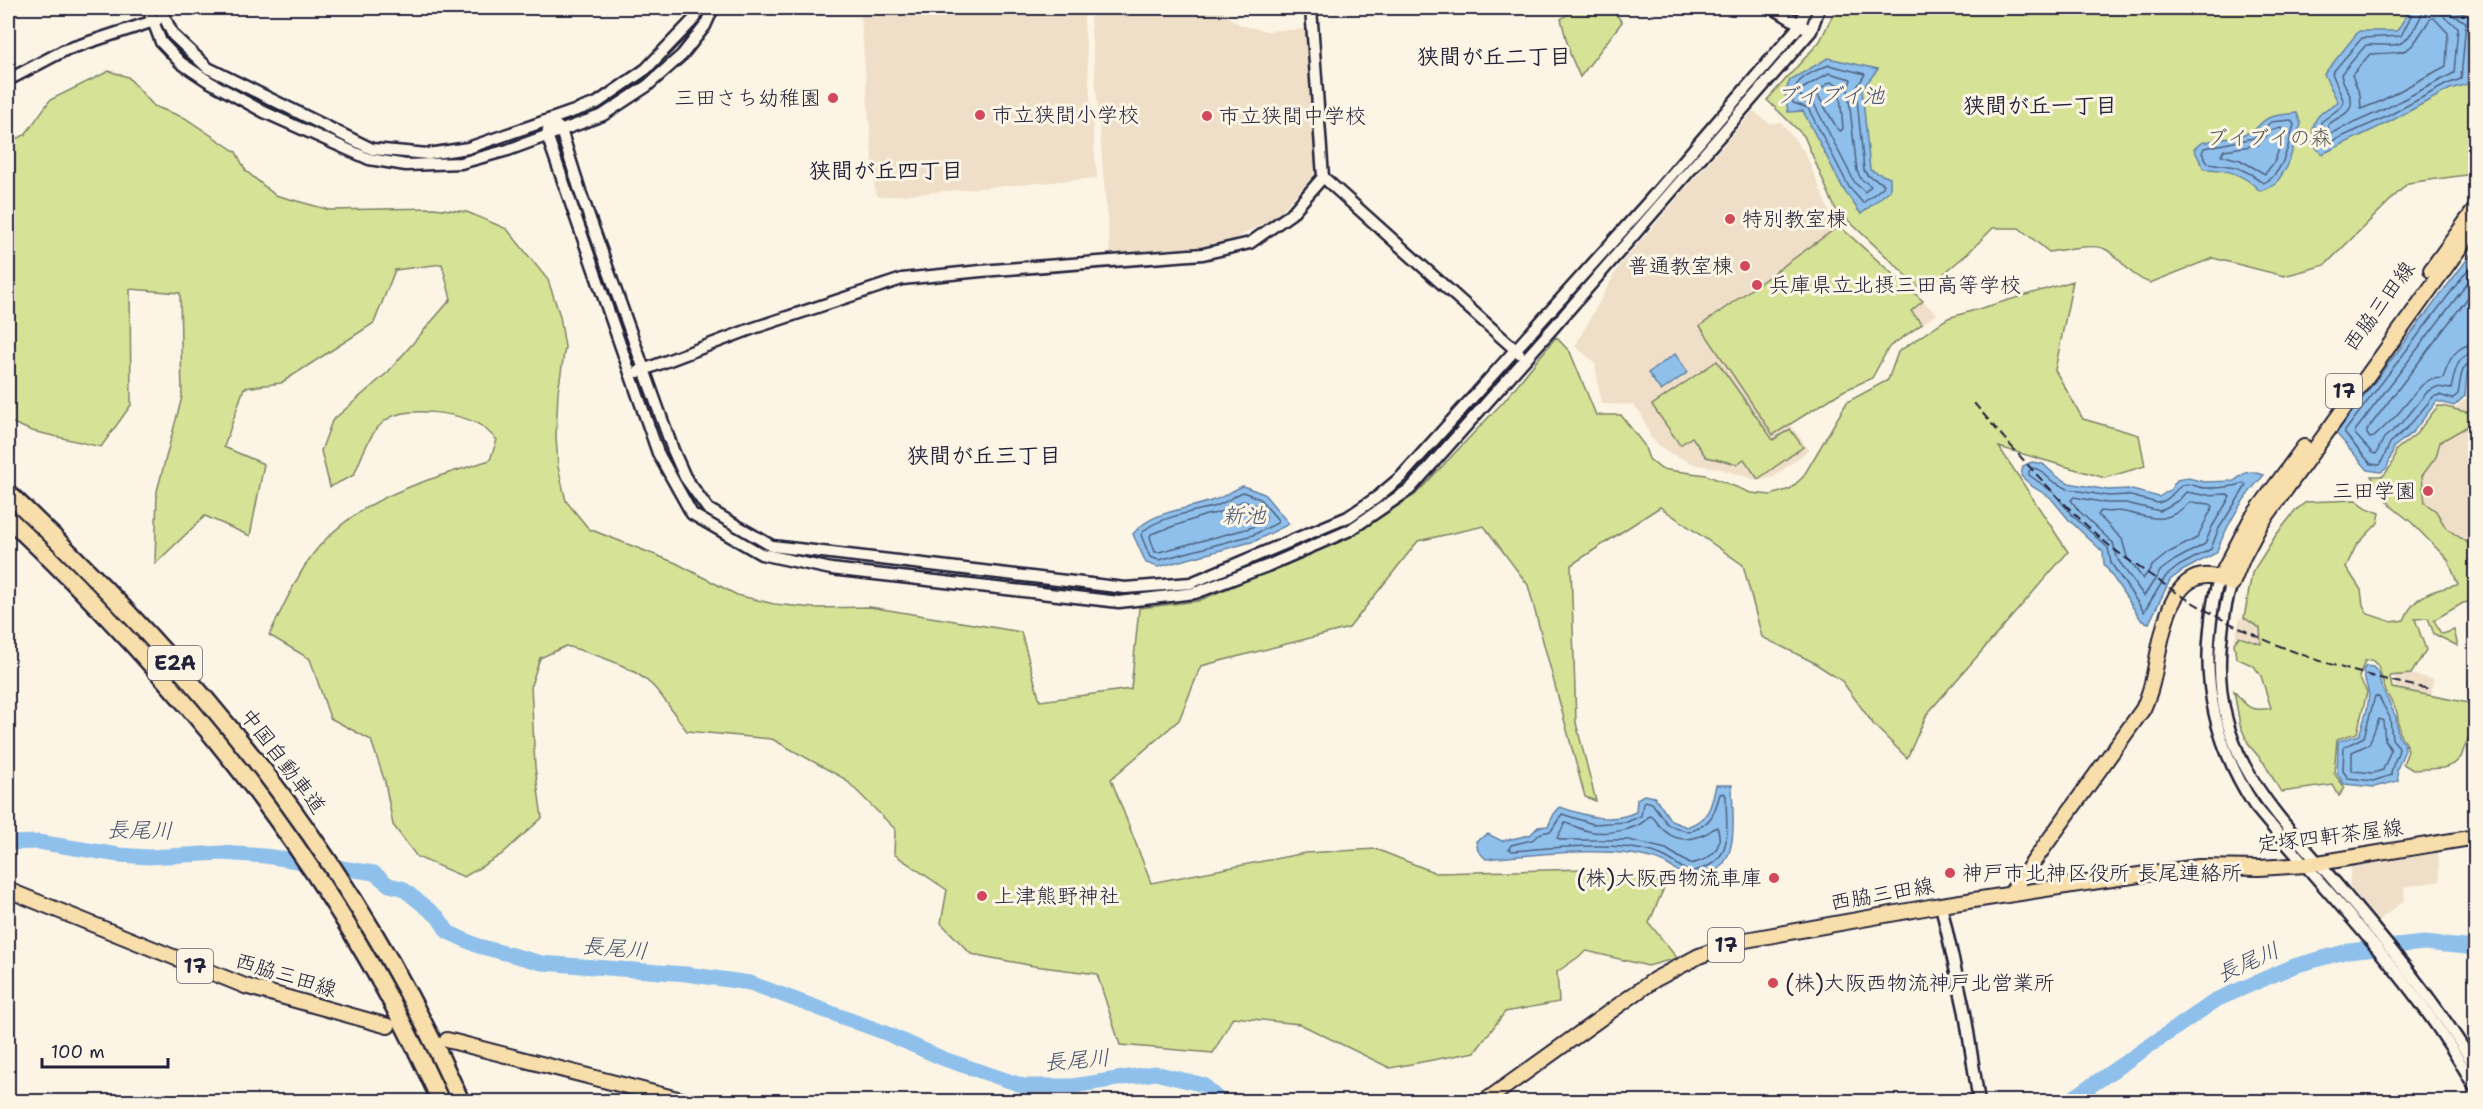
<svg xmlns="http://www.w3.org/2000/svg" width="2483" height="1109" font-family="'Shantell Sans','Klee One',sans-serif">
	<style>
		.built { fill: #f0dfc8 }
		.green { fill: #d6e295; stroke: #7c8268; stroke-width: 1.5 }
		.water { fill: #8fc0eb; stroke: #6381a5; stroke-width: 1.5 }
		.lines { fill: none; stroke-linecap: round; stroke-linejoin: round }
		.shore { stroke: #4e6181; stroke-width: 1.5 }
		.river { stroke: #8fc0eb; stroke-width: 15 }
		.minor-casing { stroke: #22223b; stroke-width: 15 }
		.major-casing { stroke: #22223b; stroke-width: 18 }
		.highway-casing { stroke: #22223b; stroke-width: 21 }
		.minor { stroke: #fcf5e5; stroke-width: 10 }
		.major { stroke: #f8deab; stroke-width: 14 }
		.highway { stroke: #f8deab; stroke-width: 16 }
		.rail { stroke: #22223b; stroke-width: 2; stroke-dasharray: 9 4.5; stroke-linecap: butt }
		.poi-dot { fill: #d1495b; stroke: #fcf5e5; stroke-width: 2 }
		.labels { text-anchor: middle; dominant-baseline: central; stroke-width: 6; stroke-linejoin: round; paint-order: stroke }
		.shield { fill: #fcf5e5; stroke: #63616e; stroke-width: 1.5 }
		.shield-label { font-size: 20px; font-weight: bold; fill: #22223b }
		.poi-label { font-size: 21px; fill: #22223b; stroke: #fcf5e5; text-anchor: start }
		.park-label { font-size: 21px; fill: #4f5252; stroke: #fcf5e5 }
		.street-label { font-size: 21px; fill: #22223b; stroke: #fcf5e5 }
		.neighbourhood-label { font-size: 22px; font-weight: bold; fill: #22223b; stroke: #fcf5e5 }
		.water-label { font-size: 22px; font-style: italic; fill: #435170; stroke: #fcf5e5 }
	</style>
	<rect width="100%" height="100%" fill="#fcf5e5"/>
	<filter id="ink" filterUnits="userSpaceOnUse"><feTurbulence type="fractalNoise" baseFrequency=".0167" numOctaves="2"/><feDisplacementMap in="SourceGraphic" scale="12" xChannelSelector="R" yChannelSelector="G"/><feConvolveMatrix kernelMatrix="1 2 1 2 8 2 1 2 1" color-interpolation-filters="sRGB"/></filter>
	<g filter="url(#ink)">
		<g class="built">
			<polygon points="860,8 878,10 927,8 1083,8 1097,178 879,197 875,193"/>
			<polygon points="1121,8 1220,8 1226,16 1241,25 1267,31 1306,29 1318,167 1311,179 1276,216 1226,244 1110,254 1090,17"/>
			<polygon points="1753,111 1769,123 1781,122 1806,154 1831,216 1937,314 1889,347 1872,378 1843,391 1790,424 1809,450 1774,477 1759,481 1718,468 1696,465 1667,452 1651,438 1640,412 1633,405 1601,404 1595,363 1575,346 1619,266"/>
			<polygon points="2475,369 2475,605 2459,585 2448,560 2411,522 2391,506 2371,476 2383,476 2392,465 2396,450 2416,434 2438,406 2455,408 2472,394 2469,377"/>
			<polygon points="2240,617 2273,635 2280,659 2235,639"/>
			<polygon points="2396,671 2433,679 2431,701 2394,694"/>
			<polygon points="2436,849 2438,852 2440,881 2404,887 2405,900 2378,921 2349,886 2351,866"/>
		</g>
		<g class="green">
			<polygon points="1575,8 1611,8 1622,22 1580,77 1570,54 1561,19"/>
			<path d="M1836,8h639v169l-9,-2 -58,8 -83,82 -41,11 -71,-18 -63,25c-23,-8 -28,-25 -45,-34 -11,-6 -43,1 -56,3l-30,-24h-26l-26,26 -44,37 -88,-83 -31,-72 -37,-36 53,-59z"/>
			<path d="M109,71l19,6 26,29 31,12 51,34 10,19 29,24 55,15 104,-2 33,4 40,17 41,51 12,36 5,31 -7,45 -2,44 2,31 8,34 23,28 87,34 61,32 37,9 40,4 56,-1 151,25 19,69 91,-12 8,-81 59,-7 154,-65 63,-41 89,-94 52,-64 14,15 26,63h25l23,30 5,14 12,10 45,6 45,18 20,2 19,-6 13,-12 44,-75 41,-22 10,-28 50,-34 125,-37 -18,89 28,49 56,16 6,31 -40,12 -106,-31 69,105 -141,162 -20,44 -33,-33 -32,-44 -29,-19 -51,-25 -19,-72 -83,-58 -89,58 5,158 20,78 -11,-4 -57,-212 -44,-59 -66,15 -69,87 -148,38 -22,54 -68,59 40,104 154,-30 71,-4 60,24 152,-4 78,14 -17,40 28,35 -29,8 -61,-15 -30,21 2,30 -54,10 -30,40 -85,16 -90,-44 -67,-7 -20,36 -93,-8 -23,-71 -63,-8 -63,-12 -30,-31 6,-33 -53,-36 1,-25 -50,-50 -73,-40 -85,-8c-12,-15 -22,-33 -35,-46 -21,-20 -58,-31 -86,-39l-26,12 -9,27 4,82 7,51 -41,37 -37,22 -47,-20 -24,-32 -8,-43 -14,-42 -41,-22 -20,-59 -41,-24c12,-23 28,-61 44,-81 44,-57 112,-73 177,-94l7,-20c-5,-5 -11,-11 -17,-15 -21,-12 -74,-20 -94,-5 -17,12 -24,37 -32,55l-24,12 -9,-36 11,-30 56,-49 63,-73 -9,-35 -47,6 -21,53 -93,60 -37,5 -20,59 40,17 -14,72 -45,-20 -50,48 2,-73 25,-94 -2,-104 -50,-4 1,116 -30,42 -69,-16 -24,-10v-139l6,-3 -6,-9v-128l17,-7 25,-35z"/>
			<polygon points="1839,226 1923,301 1911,311 1922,324 1889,347 1872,378 1843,391 1773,435 1700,326"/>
			<polygon points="1717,361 1773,440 1790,429 1803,447 1758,479 1744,459 1737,464 1706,457 1692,437 1680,445 1652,405"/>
			<path d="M2438,406c13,0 24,8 37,6v10l-35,20 -4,15 -14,19 3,27 11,8 10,17 29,20v57l-2,-4 -10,2 -29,17 6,12 3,2 11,-4 4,16 -24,-12 -6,-16 -13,1 11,31 -15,24 -21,2 2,12 82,16 1,16 -14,37 -7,7 -11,4 -30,2 -10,-6 5,-13 -2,-8 -6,-8 -3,-23 -11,-20 -8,-26 -6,-6 -7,1 -6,16 8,15 -10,41 -20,6 -3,34 11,15 -6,8 -6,-11 -52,7 -17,-29 -15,-18 -9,-20 -6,-34c13,16 16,21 37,17l-10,-32 -7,-10 -18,-8 -2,-15 5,-6 22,7 -1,-16 -16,-10 8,-45 24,-38 20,-25 10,-8 50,-2 11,8 13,5 -2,10 -22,23 -10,21 15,23 2,15 5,9 24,8 12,-2c10,-26 30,-30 54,-35l-10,-25 -37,-38 -20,-16 -20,-30h12l9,-11 4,-15 20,-16z"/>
		</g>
		<g class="water">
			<path d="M2411,8h38l23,9 -4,67 -18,5 -61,33 -67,32 -10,-11c2,-6 0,-13 2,-19 3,-11 15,-16 24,-22l-14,-28 35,-43h38z"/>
			<polygon points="1828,58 1878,69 1862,89 1870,170 1890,178 1890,190 1861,214 1844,190 1803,111 1788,112 1785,93 1790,80"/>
			<path d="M2297,113l4,11 -14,43 -12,18 -15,6c-16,-17 -33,-22 -56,-22l-10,-20 7,-6 52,-11c15,-19 21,-16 44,-19z"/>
			<polygon points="2475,249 2475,363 2467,374 2465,396 2454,406 2437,401 2413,432 2394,447 2387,468 2381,472 2368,470 2336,433"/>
			<polygon points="1675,354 1688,372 1661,391 1648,373"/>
			<path d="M2032,462l11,2 13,12 13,7 39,7 20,-1 31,8 12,-8 6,-9 11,-2 16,4 30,-1 11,-8 7,-1 12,3c-21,22 -37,50 -48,78l-34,18 -12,9 -21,43 -7,-2 -38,-57 -1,-12 -34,-32 -19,-23 -17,-10 -12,-11 2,-10z"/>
			<path d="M1243,486l21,8 25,30 -34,17 -97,26 -12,-4 -13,-29c19,-24 54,-24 81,-34 10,-3 19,-10 29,-14z"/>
			<path d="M2366,666l7,1 6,6 2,13 15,31 2,19 6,7 1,7 -8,19 1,12 -24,6 -30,-3 -7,-11 1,-32 21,-6c4,-12 12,-33 9,-45 -2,-7 -4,-12 -5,-20z"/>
			<path d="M1716,785h16c0,25 8,72 -17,86 -8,4 -18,5 -27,7 -9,-5 -18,-13 -28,-17 -47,-17 -124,-6 -174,-2l-8,-8 -2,-10 12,-7 14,7 28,-6 8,-8 10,-1 6,-12 6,-7c26,9 50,17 76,5l1,-13 7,-4 11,2 16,24 16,6c23,-9 24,-20 29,-42z"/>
		</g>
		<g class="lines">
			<g class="shore">
				<polyline points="2415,8 2401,36 2362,38 2332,73 2344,102 2341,107 2321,122 2319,142 2321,146 2386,117 2447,84 2461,79 2466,22 2452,15 2449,8"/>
				<path d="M2423,8c0,7 -4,11 -7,18 -16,27 -23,17 -50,19l-25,29c1,12 17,25 7,37 -5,6 -14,8 -20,14l1,9 54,-24 71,-37 4,-46 -13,-9 -3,-10"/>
				<path d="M2431,18h3l14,15 -2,33 -67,36 -18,7 -1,-14 -8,-20 18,-21c45,-2 36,0 61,-36z"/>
				<path d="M1829,65l36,9 -9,15 8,81 3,5 17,9 -1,3 -20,16 -14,-16 -41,-79 -15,-5c-4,-22 18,-31 36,-38z"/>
				<polygon points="1829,73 1851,79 1848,90 1857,171 1861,179 1871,186 1865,192 1855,183 1814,104 1799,95 1802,89"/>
				<polygon points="1830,82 1839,85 1843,128 1841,131 1838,130 1816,92"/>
				<path d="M2291,120l3,5c-6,19 -10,50 -31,58l-12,-9 -15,-7 -28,-4 -6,-10 2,-5 50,-10 17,-16z"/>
				<polygon points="2281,128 2284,132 2275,161 2265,174 2240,160 2221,155 2224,150 2258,145 2272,130"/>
				<path d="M2476,259l-131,172v3l26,30 9,1 10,-22 18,-16 25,-30 6,-2 13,4 6,-5c3,-13 1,-31 18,-34"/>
				<path d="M2476,272l-121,159v3l17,19 4,1 8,-16 19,-16 25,-31 9,-4 14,2c4,-15 4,-35 25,-36"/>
				<path d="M2476,287l-109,143v4l3,4 4,-1 22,-21 26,-31 9,-6 12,-1c5,-17 13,-34 33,-34"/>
				<path d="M2033,468l7,2 12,11 16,8 40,7 19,-1 31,8c13,-3 14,-11 23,-17 7,-5 17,2 24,2 12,0 28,0 39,-5l2,3 -28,44 -7,19 -32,17 -13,10 -22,36 -33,-49 -3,-15 -35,-32 -19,-23 -25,-18v-4z"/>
				<path d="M1243,492l17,7 18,21 -1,3 -24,12 -94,25 -9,-3 -9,-22c8,-16 55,-24 72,-28 11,-3 20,-11 30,-15z"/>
				<polygon points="2186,492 2203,495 2227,494 2230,497 2212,527 2205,544 2175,560 2161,570 2144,596 2118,560 2113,543 2079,511 2071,500 2074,497 2107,503 2126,503 2160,511 2179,500"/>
				<polygon points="1243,501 1255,505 1266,517 1265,521 1250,528 1159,552 1155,552 1150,537 1151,534 1206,515 1218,513"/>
				<path d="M2190,502l20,2 3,2 -16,32 -29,15 -15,12 -10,14 -16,-22 -5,-18 -24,-24 3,-4c8,2 16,-1 24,1 29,6 40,14 65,-10z"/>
				<polygon points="1244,510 1250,513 1251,518 1227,523 1228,519"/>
				<path d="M2375,696l4,1 11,21 2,21 7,8c0,10 -8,17 -8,28l-18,6 -25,-3 -5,-7 1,-24 20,-10z"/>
				<polygon points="2379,719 2383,721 2385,740 2391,750 2383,770 2373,773 2352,771 2352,752 2369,744"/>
				<path d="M1724,793l2,3c0,37 10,69 -38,76 -7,-5 -15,-11 -23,-15 -37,-18 -112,-9 -153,-6l-3,-2 2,-4 21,-5 9,-7 10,-2 11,-17 31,10 34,-2 14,-6 2,-13 2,-2 7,2 16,22 21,7c22,-8 25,-16 31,-38z"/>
				<path d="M1649,816l4,1c13,20 28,28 52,17 5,-2 7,-5 12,-7 8,22 -7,33 -27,37l-24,-15 -37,-9h-69l-3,-2 8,-15c8,2 15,6 23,8 16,4 51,0 61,-15z"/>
			</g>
			<g class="river">
				<polyline points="8,843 38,842 119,855 149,857 222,853 265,856 374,873 389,885 402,888 438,917 448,932 478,946 542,963 686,974 750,983 883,1032 944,1059 1024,1086 1073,1086 1155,1073 1204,1085 1221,1102"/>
				<polyline points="2067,1102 2218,999 2294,966 2348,951 2424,943 2476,948"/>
			</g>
			<defs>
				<g id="minor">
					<polyline points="148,8 161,42 181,63 208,81 264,112 369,159 406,165 461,163 508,150 603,115 647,86 682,55 705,26 713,8"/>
					<polyline points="160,8 173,35 208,68 372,149 428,154 468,148 597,103 646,69 695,18 700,8"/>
					<polyline points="1773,8 1806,28"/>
					<polyline points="8,80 65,50 157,20"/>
					<polyline points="550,120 547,135 658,453 692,514 761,554 831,569 1119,602 1195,593 1267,566 1350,530 1410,489 1553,328 1811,31 1819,8"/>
					<polyline points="550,120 561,130 581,194 673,450 685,477 708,509 772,546 1125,588 1191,583 1348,517 1376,498 1401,477 1649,201 1800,25 1806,8"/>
					<polyline points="1323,177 1519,353"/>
					<polyline points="638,372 751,329 902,279 981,271 1203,254 1250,243 1291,214 1323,177 1311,8"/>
					<path d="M2220,578c-7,16 -8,34 -10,51 -7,64 9,122 44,176 76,93 165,178 222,285"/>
					<path d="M2232,584c-7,18 -9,39 -11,58 -11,116 57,172 124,252 47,56 94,111 131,175"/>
					<polyline points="1941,905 1965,1013 1979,1102"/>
				</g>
				<g id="major">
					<polyline points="2431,270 2476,208"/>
					<polyline points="2220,578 2251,519 2304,447"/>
					<polyline points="8,890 245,986 388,1026"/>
					<path d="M2011,893l132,-184c3,-7 6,-14 8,-22 9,-29 12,-115 59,-111 8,1 15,5 22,8l11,-27 17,-32 216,-300"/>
					<polyline points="447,1040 689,1102"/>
					<polyline points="1484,1102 1654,980 1699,956 1740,941 1941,905 2152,873 2199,867 2259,868 2306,865 2476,837"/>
				</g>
				<g id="highway">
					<path d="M8,493c191,180 346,366 453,609"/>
					<path d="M8,518c182,173 329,353 433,584"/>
				</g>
			</defs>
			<use href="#minor" class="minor-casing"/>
			<use href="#major" class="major-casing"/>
			<use href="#highway" class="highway-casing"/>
			<use href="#minor" class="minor"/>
			<use href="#major" class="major"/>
			<use href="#highway" class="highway"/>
			<path class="rail" d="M1974,403c39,46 79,92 124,133 21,19 47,35 70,51 84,55 164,83 262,102"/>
		</g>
	</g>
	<g class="poi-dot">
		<circle cx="833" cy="98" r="6"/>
		<circle cx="980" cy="115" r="6"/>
		<circle cx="1207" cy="116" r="6"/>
		<circle cx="1730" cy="219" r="6"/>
		<circle cx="1745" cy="266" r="6"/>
		<circle cx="1757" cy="285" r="6"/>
		<circle cx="2428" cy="491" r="6"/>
		<circle cx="1950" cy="873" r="6"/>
		<circle cx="1774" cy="878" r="6"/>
		<circle cx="982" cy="896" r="6"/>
		<circle cx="1773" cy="983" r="6"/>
	</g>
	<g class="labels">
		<g class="shield">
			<rect x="2326" y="374" width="36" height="34" rx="4.5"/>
			<rect x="148" y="646" width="54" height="34" rx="4.5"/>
			<rect x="1708" y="928" width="36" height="34" rx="4.5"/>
			<rect x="177" y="949" width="36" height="34" rx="4.5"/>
		</g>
		<g class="shield-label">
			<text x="2344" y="391">17</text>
			<text x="175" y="663">E2A</text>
			<text x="1726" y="945">17</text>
			<text x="195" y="966">17</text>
		</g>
		<g class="poi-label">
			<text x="821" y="98" text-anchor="end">三田さち幼稚園</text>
			<text x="992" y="115">市立狭間小学校</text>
			<text x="1219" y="116">市立狭間中学校</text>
			<text x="1742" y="219">特別教室棟</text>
			<text x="1733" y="266" text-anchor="end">普通教室棟</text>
			<text x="1769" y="285">兵庫県立北摂三田高等学校</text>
			<text x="2416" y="491" text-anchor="end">三田学園</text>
			<text x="1962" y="873">神戸市北神区役所 長尾連絡所</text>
			<text x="1762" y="878" text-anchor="end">(株)大阪西物流車庫</text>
			<text x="994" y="896">上津熊野神社</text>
			<text x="1785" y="983">(株)大阪西物流神戸北営業所</text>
		</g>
		<g class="park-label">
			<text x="2269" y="138">ブイブイの森</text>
		</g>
		<g class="street-label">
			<text transform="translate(2379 306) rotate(-54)">西脇三田線</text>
			<text transform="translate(283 761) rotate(53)">中国自動車道</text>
			<text transform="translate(2330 836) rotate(-7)">定塚四軒茶屋線</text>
			<text transform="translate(1882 894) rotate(-10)">西脇三田線</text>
			<text transform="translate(286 975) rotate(17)">西脇三田線</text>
		</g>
		<g class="neighbourhood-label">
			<text x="1494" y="56">狭間が丘二丁目</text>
			<text x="2040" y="105">狭間が丘一丁目</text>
			<text x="886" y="170">狭間が丘四丁目</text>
			<text x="984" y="455">狭間が丘三丁目</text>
		</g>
		<g class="water-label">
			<text x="1830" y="95">ブイブイ池</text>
			<text x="1244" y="515">新池</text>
			<text transform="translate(140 830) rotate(1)">長尾川</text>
			<text transform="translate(615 948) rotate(5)">長尾川</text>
			<text transform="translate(2248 962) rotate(-24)">長尾川</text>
			<text transform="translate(1077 1060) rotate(-5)">長尾川</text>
		</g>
	</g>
	<rect width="2483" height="1109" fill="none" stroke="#fcf5e5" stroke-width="30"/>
	<rect x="15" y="15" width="2453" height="1079" fill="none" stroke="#22223b" stroke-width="2" filter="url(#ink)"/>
	<path d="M42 1058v9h126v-9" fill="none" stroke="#22223b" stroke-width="3"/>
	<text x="51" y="1058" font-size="18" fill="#22223b" stroke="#fcf5e5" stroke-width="4.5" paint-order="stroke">100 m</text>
</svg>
